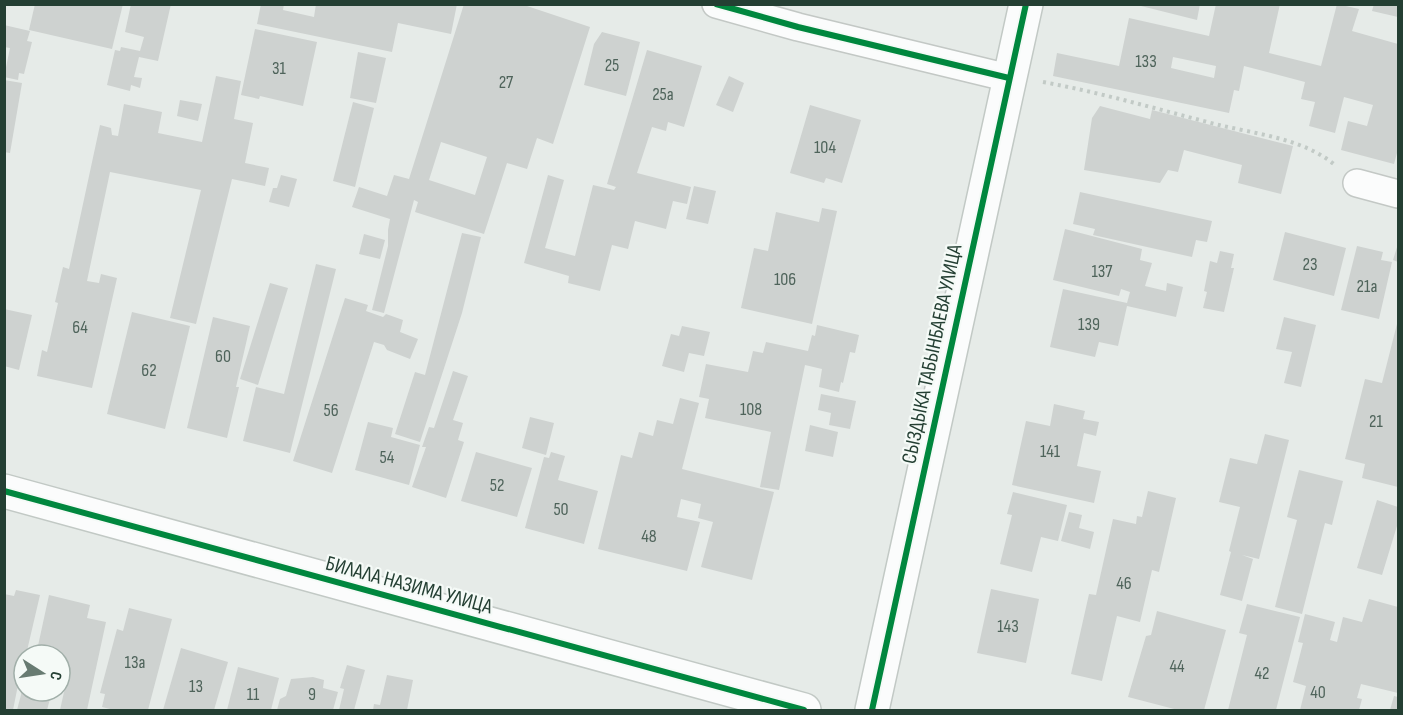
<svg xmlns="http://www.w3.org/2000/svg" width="1403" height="715" font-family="'Sofia Sans Condensed',sans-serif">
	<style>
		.building { fill: #ced2d0; fill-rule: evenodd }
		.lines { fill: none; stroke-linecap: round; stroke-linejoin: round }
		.street-casing { stroke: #c3c8c5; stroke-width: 30 }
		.secondary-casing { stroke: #c2c9c5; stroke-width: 36 }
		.path { stroke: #c2cac6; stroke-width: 4; stroke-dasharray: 3 4.5; stroke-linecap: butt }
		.street { stroke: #fbfcfc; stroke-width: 27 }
		.secondary { stroke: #fbfcfc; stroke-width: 33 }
		.cycleway-casing { stroke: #f5faf7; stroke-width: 10 }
		.cycleway { stroke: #00873e; stroke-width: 6 }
		.labels { text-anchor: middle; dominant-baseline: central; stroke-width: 4.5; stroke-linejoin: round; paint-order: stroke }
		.number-label { font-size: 18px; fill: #4f645b }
		.street-label { font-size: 21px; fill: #243f33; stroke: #f5faf7 }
	</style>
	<rect width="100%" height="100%" fill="#e6ebe8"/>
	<g class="building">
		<polygon points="35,4 123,4 112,49 29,30"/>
		<polygon points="131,4 171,4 158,61 139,57 134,77 142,78 140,88 131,85 130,91 107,85 115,50 120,51 121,47 140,51 144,37 125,32"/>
		<polygon points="261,4 284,4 283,10 314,17 316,4 457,4 451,34 398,23 392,52 257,24"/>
		<path d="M464,4h57l69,23 -37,117 -16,-6 -10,31 -20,-6 -23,71 -69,-22 3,-10 -4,-2 -30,113 -12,-3 16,-64v-16l2,-11 -38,-12 7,-20 28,9 7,-21 15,4zM441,142l46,15 -12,38 -46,-15z"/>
		<polygon points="1133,4 1200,4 1197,20"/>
		<path d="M1216,4h64l-11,49 52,13 16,-62 22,5 -7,22 46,13v110l-1,-1 -3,11 -53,-14 7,-29 19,5 6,-21 -29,-8 -9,36 -26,-7 6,-24 -14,-3 4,-17 -61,-16 -5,25 -5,-1 -5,23 -176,-37 4,-23 62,13 10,-48 80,18zM1173,57l43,9 -2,12 -43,-10z"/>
		<polygon points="1374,4 1398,4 1398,17 1372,11"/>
		<polygon points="4,25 30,31 27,41 32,42 24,74 19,73 18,80 4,77 10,48 4,47"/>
		<polygon points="255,29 317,42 303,106 260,96 259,99 241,95"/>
		<polygon points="602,32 640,42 626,96 584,85 594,44"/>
		<polygon points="647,50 702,66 684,127 668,122 666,131 652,127 637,173 691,187 687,204 673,201 666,229 635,221 628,249 612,245 600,291 568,283 569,276 524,263 548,175 564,180 545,248 575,256 593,185 614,190 616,187 607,184"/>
		<polygon points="358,52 386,58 376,103 350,98"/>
		<polygon points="216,76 241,81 234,119 253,123 245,163 269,168 265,186 232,179 196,324 170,318 201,190 110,172 87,281 99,283 101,274 117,278 92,388 37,376 42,350 47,352 58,303 55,302 63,267 69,269 100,125 111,128 112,135 118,136 124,104 162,112 158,133 202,142"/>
		<polygon points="729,76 744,83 733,112 716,105"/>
		<polygon points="4,80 22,83 10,153 4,152"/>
		<polygon points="180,100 202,104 198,121 177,116"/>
		<polygon points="353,102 374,108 355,187 333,181"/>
		<polygon points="810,105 861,120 842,183 826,178 824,183 790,173"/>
		<polygon points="1100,106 1150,119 1152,110 1293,146 1281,194 1238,183 1242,165 1184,150 1178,172 1168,170 1160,183 1084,170 1092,118"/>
		<polygon points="281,175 297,179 289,207 269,202 273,188 277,188"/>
		<polygon points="694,186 716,191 708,224 686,219"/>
		<polygon points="1080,192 1212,221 1207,242 1196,240 1192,257 1093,235 1095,229 1073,224"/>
		<polygon points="822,208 837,211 812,324 741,308 754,248 768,251 776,212 819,222"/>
		<polygon points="1065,229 1142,249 1140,260 1152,263 1145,286 1166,291 1167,283 1183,287 1176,317 1127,306 1118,346 1099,342 1095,357 1050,347 1063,289 1127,303 1130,292 1121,289 1119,296 1053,280"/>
		<polygon points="1285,232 1346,248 1334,296 1273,280"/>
		<polygon points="462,233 481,237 462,313 420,442 395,434 415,372 425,375"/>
		<polygon points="364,234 385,240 380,259 359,254"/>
		<polygon points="1398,244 1398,262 1393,260"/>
		<polygon points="1357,246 1383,252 1381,260 1392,262 1379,319 1341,310"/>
		<polygon points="1220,251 1234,254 1231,268 1234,268 1224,312 1203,308 1207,292 1204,291 1210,261 1217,263"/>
		<polygon points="316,264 336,269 290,453 243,441 256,387 284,394"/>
		<polygon points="270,283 288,288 258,385 240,379"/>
		<polygon points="345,298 368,305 366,311 383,317 386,314 403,320 400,332 418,339 410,359 387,350 384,345 374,342 332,473 293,461"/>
		<polygon points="4,309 32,315 19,370 4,366"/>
		<polygon points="132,312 190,326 165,429 107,414"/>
		<polygon points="213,317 250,326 236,387 239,387 227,438 187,428"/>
		<polygon points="1284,317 1316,325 1301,387 1284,383 1292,352 1276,349"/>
		<polygon points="1398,320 1398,487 1362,478 1365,464 1345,459 1365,379 1382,383"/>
		<polygon points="817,325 859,335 855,353 850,352 843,383 841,382 839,392 819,387 822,369 805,365 779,490 760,487 771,432 705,418 709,399 699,397 706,364 748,372 753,351 763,353 766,342 808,351 812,335 815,336"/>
		<polygon points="682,326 710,332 704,356 689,353 684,372 662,366 671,334 679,336"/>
		<polygon points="453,371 468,376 453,420 463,423 458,440 464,442 446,498 412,487 426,447 422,447 429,427 434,428"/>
		<polygon points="821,394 856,401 850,429 829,425 831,413 818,410"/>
		<polygon points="680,398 699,403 682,469 774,492 752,580 701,567 713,522 698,518 701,504 681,499 677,517 700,522 687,571 598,549 621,455 632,458 639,432 653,436 657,420 673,424"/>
		<polygon points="1054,404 1085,411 1083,419 1099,422 1096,436 1084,433 1077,466 1101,471 1094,503 1012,485 1026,421 1050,426"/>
		<polygon points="530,417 554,423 546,455 522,448"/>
		<polygon points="368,422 393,428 391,437 420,445 409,485 355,470"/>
		<polygon points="810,425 838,432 833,457 805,451"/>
		<polygon points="1265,434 1289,440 1259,559 1242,555 1253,559 1242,601 1220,595 1231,552 1229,551 1240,507 1219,502 1230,458 1257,464"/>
		<polygon points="476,452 532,468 517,517 461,501"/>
		<polygon points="551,452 565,456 558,480 598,491 584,544 525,528 544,457 549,458"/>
		<polygon points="1299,470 1343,481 1332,525 1325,523 1302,614 1275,607 1297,520 1287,517"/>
		<polygon points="1148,491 1176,498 1159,572 1152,570 1140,622 1117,616 1102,681 1071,674 1089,594 1096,595 1113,519 1136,524 1137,516 1142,517"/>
		<polygon points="1013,492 1067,505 1058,541 1041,537 1032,572 1000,564 1012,515 1007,514"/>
		<polygon points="1377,500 1398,507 1398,526 1397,526 1382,575 1357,568"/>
		<polygon points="1069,512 1082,515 1079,528 1094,532 1090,549 1061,541"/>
		<polygon points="991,589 1039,599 1026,663 977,653"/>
		<polygon points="16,590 40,595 26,655 24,655 13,710 4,710 4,594 14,596"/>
		<polygon points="49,595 90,605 87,618 106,622 87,710 60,710 66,683 60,681 60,655 36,655"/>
		<polygon points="1369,599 1398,607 1398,693 1361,684 1357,698 1362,699 1359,710 1300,710 1306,686 1293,682 1303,643 1298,642 1305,614 1335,622 1330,640 1337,642 1343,617 1362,622"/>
		<polygon points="1247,604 1300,617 1276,710 1228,710 1247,635 1239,633"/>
		<polygon points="129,608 172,619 148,710 114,710 102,707 105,694 100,693 117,629 123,631"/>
		<polygon points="1157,611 1226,630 1204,710 1178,710 1128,697 1146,636 1151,635"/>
		<polygon points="181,648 228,662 214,710 163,710"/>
		<polygon points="347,665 365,670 354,710 339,710 344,689 340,688"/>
		<polygon points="238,667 279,678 271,710 227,710"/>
		<polygon points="387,675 413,680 407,710 373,710 374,704 380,705"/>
		<polygon points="313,677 324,680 323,688 338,692 333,710 277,710 280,699 286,696 291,679"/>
		<polygon points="22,691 33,691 51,695 47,710 17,710"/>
		<polygon points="1394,696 1398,697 1398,710 1390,710"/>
	</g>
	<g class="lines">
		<defs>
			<g id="street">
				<polyline points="716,4 798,27 1009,78"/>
				<polyline points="1357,183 1398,194"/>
			</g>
			<g id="secondary">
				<polyline points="4,491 804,710"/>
				<polyline points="872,710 1026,4"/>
			</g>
		</defs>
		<use href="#street" class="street-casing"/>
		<use href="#secondary" class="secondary-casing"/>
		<path class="path" d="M1043,82c60,11 117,28 176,43 38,9 85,14 116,40"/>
		<use href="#street" class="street"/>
		<use href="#secondary" class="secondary"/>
		<defs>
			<g id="cycleway">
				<polyline points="716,4 798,27 1009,78"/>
				<polyline points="4,491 804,710"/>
				<polyline points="872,710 1026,4"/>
			</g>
		</defs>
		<use href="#cycleway" class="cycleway-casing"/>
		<use href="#cycleway" class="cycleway"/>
	</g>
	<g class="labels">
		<g class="number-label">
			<text x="1146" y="61">133</text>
			<text x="612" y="65">25</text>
			<text x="279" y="68">31</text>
			<text x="506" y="82">27</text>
			<text x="663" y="94">25а</text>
			<text x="825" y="147">104</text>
			<text x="1310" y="264">23</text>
			<text x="1102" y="271">137</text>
			<text x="785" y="279">106</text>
			<text x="1367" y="286">21а</text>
			<text x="1089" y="324">139</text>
			<text x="80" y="327">64</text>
			<text x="223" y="356">60</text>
			<text x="149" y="370">62</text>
			<text x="751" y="409">108</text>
			<text x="331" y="410">56</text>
			<text x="1376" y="421">21</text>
			<text x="1050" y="451">141</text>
			<text x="387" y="457">54</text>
			<text x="497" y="485">52</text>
			<text x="561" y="509">50</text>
			<text x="649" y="536">48</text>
			<text x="1124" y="583">46</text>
			<text x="1008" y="626">143</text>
			<text x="135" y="662">13а</text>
			<text x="1177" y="666">44</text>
			<text x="1262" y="673">42</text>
			<text x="196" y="686">13</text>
			<text x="1318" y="692">40</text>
			<text x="253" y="694">11</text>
			<text x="312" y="694">9</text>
		</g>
		<g class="street-label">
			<text transform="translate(932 354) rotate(-78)">СЫЗДЫКА ТАБЫНБАЕВА УЛИЦА</text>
			<text transform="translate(409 585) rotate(15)">БИЛАЛА НАЗИМА УЛИЦА</text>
		</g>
	</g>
	<rect width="1403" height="715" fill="none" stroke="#243f33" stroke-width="12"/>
	<g transform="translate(42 673) rotate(102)"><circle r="28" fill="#f5faf7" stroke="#a1afa9" stroke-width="1.5"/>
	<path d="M0-4.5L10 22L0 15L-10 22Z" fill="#687b72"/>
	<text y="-9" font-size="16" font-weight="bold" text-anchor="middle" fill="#243f33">С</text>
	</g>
</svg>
